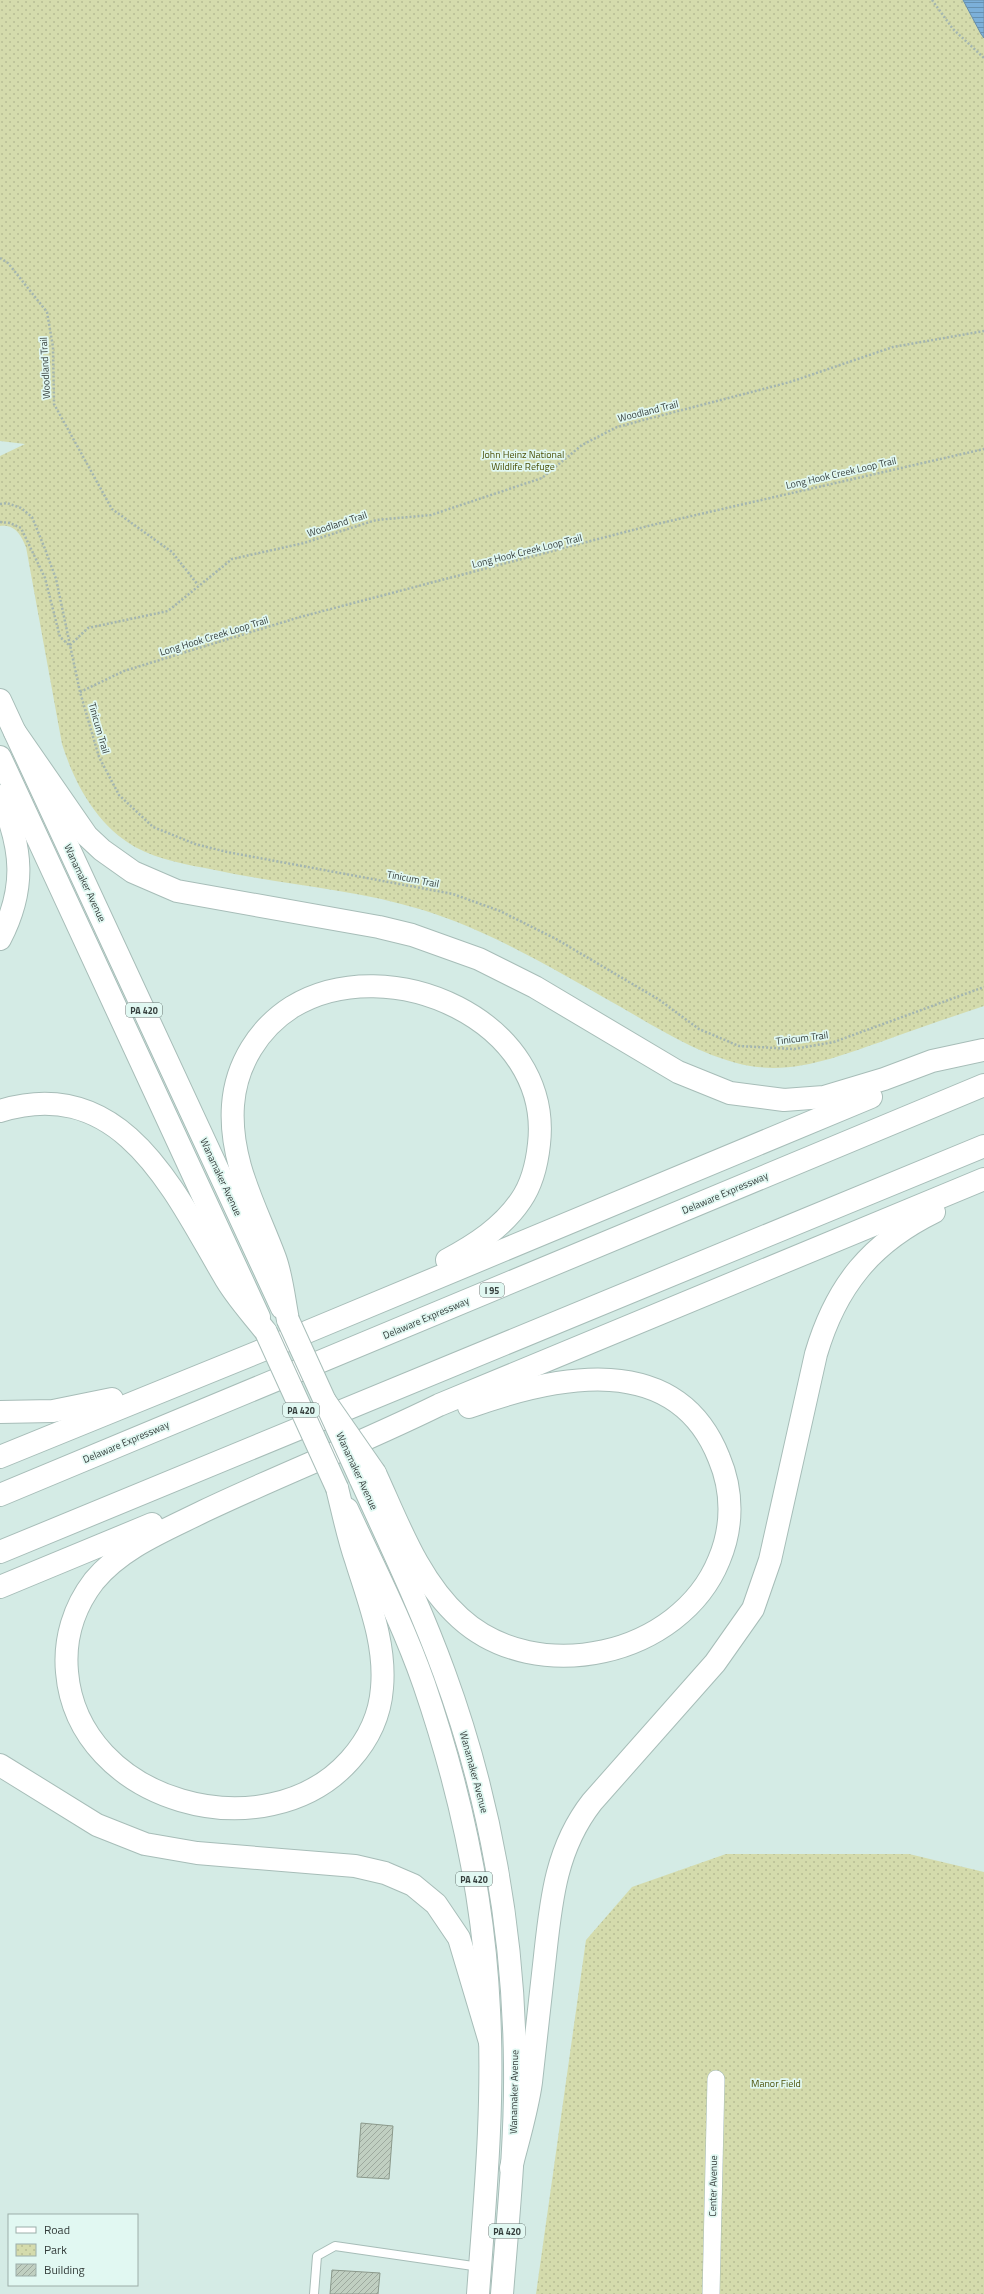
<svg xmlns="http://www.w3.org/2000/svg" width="984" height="2294" font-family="'Titillium Web',sans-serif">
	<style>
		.park { fill: url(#park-dots) }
		.water { fill: url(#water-rules); stroke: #678eaa }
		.building { fill: url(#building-hatch); stroke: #8b998b }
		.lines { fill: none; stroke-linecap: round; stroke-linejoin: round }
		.service-casing { stroke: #a7bdb8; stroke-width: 10 }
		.minor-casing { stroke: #a7bdb8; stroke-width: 18 }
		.primary-casing { stroke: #a7bdb8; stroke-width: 24 }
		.motorway-casing { stroke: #a7bdb8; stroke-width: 24 }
		.path { stroke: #a3b5b0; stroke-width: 2.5; stroke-dasharray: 2 2; stroke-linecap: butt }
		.service { stroke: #fff; stroke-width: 8 }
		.minor { stroke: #fff; stroke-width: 17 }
		.primary { stroke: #fff; stroke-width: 22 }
		.motorway { stroke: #fff; stroke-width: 22 }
		.primary-bridge-casing { stroke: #a7bdb8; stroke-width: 24; stroke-linecap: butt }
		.motorway-bridge-casing { stroke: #a7bdb8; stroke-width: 24; stroke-linecap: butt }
		.primary-bridge { stroke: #fff; stroke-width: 22 }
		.motorway-bridge { stroke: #fff; stroke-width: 22 }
		.labels { text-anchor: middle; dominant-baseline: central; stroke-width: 3.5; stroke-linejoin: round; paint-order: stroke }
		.shield { fill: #e1f8f2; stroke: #697673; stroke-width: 1 }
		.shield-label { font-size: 9px; font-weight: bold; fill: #353e3c }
		.street-label { font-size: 10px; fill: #353e3c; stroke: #e1f8f2 }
		.park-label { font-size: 10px; fill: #4c520a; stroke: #e1f8f2 }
	</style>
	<defs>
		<pattern id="park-dots" width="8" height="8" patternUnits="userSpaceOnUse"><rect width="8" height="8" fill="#d4dbac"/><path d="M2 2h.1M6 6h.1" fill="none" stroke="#b7bd95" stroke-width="1.8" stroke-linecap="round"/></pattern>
		<pattern id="water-rules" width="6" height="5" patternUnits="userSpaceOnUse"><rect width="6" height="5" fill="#7cb0d9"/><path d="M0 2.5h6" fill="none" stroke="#6691b1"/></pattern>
		<pattern id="building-hatch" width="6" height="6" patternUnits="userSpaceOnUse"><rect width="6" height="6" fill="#c0cfc1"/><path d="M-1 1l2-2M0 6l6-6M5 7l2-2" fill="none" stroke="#9da99e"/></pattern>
	</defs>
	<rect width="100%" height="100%" fill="#d4ebe5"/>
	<g class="park">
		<path d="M0,0h984v1006c-33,11 -65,22 -98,34 -44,15 -88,34 -136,26 -48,-9 -89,-36 -131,-60 -64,-36 -126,-74 -196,-96 -68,-21 -139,-25 -208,-40 -26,-5 -56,-10 -80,-23 -38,-22 -60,-62 -73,-103l-36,-197c-5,-12 -11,-23 -26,-21v-70l25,-12 -25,-3z"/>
		<polygon points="726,1854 909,1854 984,1872 984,2294 536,2294 586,1940 632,1887"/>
	</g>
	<polygon class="water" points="963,0 984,0 984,38 981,34"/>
	<g class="building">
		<polygon points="361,2123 393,2126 389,2179 357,2177"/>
		<polygon points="332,2270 380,2273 378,2294 330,2294"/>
	</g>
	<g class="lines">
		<defs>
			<polyline id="service" points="314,2294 317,2256 335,2246 480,2267"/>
			<polyline id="minor" points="711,2294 716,2079"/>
			<g id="primary">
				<polyline points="0,700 282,1308"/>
				<polyline points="0,757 259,1317"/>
				<path d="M360,1478c29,64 60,128 84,194 46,125 70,261 71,394 1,76 -7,152 -13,228"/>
				<path d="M347,1509c27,58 56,115 77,175 36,105 60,215 65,326 5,95 -4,189 -11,284"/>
			</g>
			<g id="motorway">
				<polyline points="15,732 87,836 102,850 133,872 177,891 379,927 412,935 479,959 535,987 678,1072 730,1093 784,1100 824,1097 884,1079 932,1061 983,1050"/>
				<path d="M0,796c23,52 26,93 0,143"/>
				<path d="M0,1111c122,-38 174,80 224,165 11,20 28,38 42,56"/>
				<path d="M288,1320c-4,-20 -6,-43 -13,-62 -19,-51 -46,-97 -42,-153 3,-41 26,-77 59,-98 97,-59 261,14 247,137 -2,19 -7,40 -18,56 -18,27 -46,45 -74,60"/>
				<polyline points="0,1412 53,1411 112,1399"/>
				<polyline points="0,1457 290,1339 871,1097"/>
				<path d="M375,1473c23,50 43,107 85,145 77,70 220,38 259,-58 14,-33 14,-69 0,-102 -43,-109 -164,-82 -250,-51"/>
				<path d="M337,1488c6,24 11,49 19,72 13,42 30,84 26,128 -2,27 -14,52 -32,72 -84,94 -272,43 -283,-88 -3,-33 7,-65 27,-91 28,-34 72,-51 110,-70 78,-37 158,-68 235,-106l545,-226"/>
				<polyline points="0,1495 984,1085"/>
				<polyline points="0,1552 984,1146"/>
				<polyline points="0,1587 152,1524"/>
				<polyline points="0,1765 97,1825 145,1844 197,1853 355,1866 385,1873 413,1885 436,1904 459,1938 490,2042"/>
				<path d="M511,2168c7,-28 16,-57 20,-86 5,-42 9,-84 14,-126 6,-56 11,-108 47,-154l123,-139 38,-54 17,-49 46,-206c20,-68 55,-111 118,-142"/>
			</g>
		</defs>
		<use href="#service" class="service-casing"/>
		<use href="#minor" class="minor-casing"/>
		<use href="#primary" class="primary-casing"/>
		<use href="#motorway" class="motorway-casing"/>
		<g class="path">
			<polyline points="932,0 953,29 984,58"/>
			<polyline points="0,258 8,263 47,312 53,347 54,404 112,509 172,552 198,585"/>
			<polyline points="0,504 7,503 21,508 32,517 45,549 56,579 80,692 99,757 119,795 153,827 195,844 227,852 453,894 500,911 556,939 658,999 699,1029 739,1046 794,1049 834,1042 984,987"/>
			<polyline points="0,522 10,523 21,528 45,578 60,637 69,645"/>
			<polyline points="70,645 88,628 168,611 232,559 304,543 376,520 431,515 542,478 582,445 617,427 790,382 893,347 984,331"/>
			<polyline points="80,692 124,671 300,617 648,526 984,449"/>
		</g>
		<use href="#service" class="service"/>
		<use href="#minor" class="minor"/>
		<use href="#primary" class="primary"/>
		<use href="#motorway" class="motorway"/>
		<defs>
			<g id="primary-bridge">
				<polyline points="288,1320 360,1478"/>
				<polyline points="266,1332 337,1488"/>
			</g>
			<polyline id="motorway-bridge" points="325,1401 375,1473"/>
		</defs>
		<use href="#primary-bridge" class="primary-bridge-casing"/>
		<use href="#motorway-bridge" class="motorway-bridge-casing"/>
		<use href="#primary-bridge" class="primary-bridge"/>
		<use href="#motorway-bridge" class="motorway-bridge"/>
	</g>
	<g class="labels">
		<g class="shield">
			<rect x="126" y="1003" width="36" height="14" rx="3"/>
			<rect x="480" y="1283" width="24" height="14" rx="3"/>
			<rect x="283" y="1403" width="36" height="14" rx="3"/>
			<rect x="456" y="1872" width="36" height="14" rx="3"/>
			<rect x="489" y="2224" width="36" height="14" rx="3"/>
		</g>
		<g class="shield-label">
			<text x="144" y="1010">PA 420</text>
			<text x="492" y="1290">I 95</text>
			<text x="301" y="1410">PA 420</text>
			<text x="474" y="1879">PA 420</text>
			<text x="507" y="2231">PA 420</text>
		</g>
		<g class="street-label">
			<text transform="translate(45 368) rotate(-93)">Woodland Trail</text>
			<text transform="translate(648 411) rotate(-14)">Woodland Trail</text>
			<text transform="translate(841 473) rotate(-13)">Long Hook Creek Loop Trail</text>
			<text transform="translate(337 524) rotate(-18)">Woodland Trail</text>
			<text transform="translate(527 551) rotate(-14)">Long Hook Creek Loop Trail</text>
			<text transform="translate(214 636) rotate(-17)">Long Hook Creek Loop Trail</text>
			<text transform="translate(99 728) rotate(74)">Tinicum Trail</text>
			<text transform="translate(413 879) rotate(11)">Tinicum Trail</text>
			<text transform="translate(85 883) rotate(65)">Wanamaker Avenue</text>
			<text transform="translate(802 1038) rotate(-7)">Tinicum Trail</text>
			<text transform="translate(221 1177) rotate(65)">Wanamaker Avenue</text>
			<text transform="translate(725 1193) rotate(-23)">Delaware Expressway</text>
			<text transform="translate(426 1318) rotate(-23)">Delaware Expressway</text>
			<text transform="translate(126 1442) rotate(-23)">Delaware Expressway</text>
			<text transform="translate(357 1471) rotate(65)">Wanamaker Avenue</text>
			<text transform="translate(474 1772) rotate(75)">Wanamaker Avenue</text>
			<text transform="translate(514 2092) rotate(-89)">Wanamaker Avenue</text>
			<text transform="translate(713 2186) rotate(-89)">Center Avenue</text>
		</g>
		<g class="park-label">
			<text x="523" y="454">John Heinz National<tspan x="523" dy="12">Wildlife Refuge</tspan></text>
			<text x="776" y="2083">Manor Field</text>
		</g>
	</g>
	<rect x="8" y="2214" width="130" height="72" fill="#e1f8f2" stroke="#9caea9"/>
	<rect x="16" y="2227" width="20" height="6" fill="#ffffff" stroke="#9caea9"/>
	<text x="44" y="2234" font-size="12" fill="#353e3c">Road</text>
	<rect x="16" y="2244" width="20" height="12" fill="url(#park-dots)" stroke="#9caea9"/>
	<text x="44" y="2254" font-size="12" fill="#353e3c">Park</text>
	<rect x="16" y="2264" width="20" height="12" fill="url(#building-hatch)" stroke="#9caea9"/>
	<text x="44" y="2274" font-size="12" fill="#353e3c">Building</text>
</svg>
